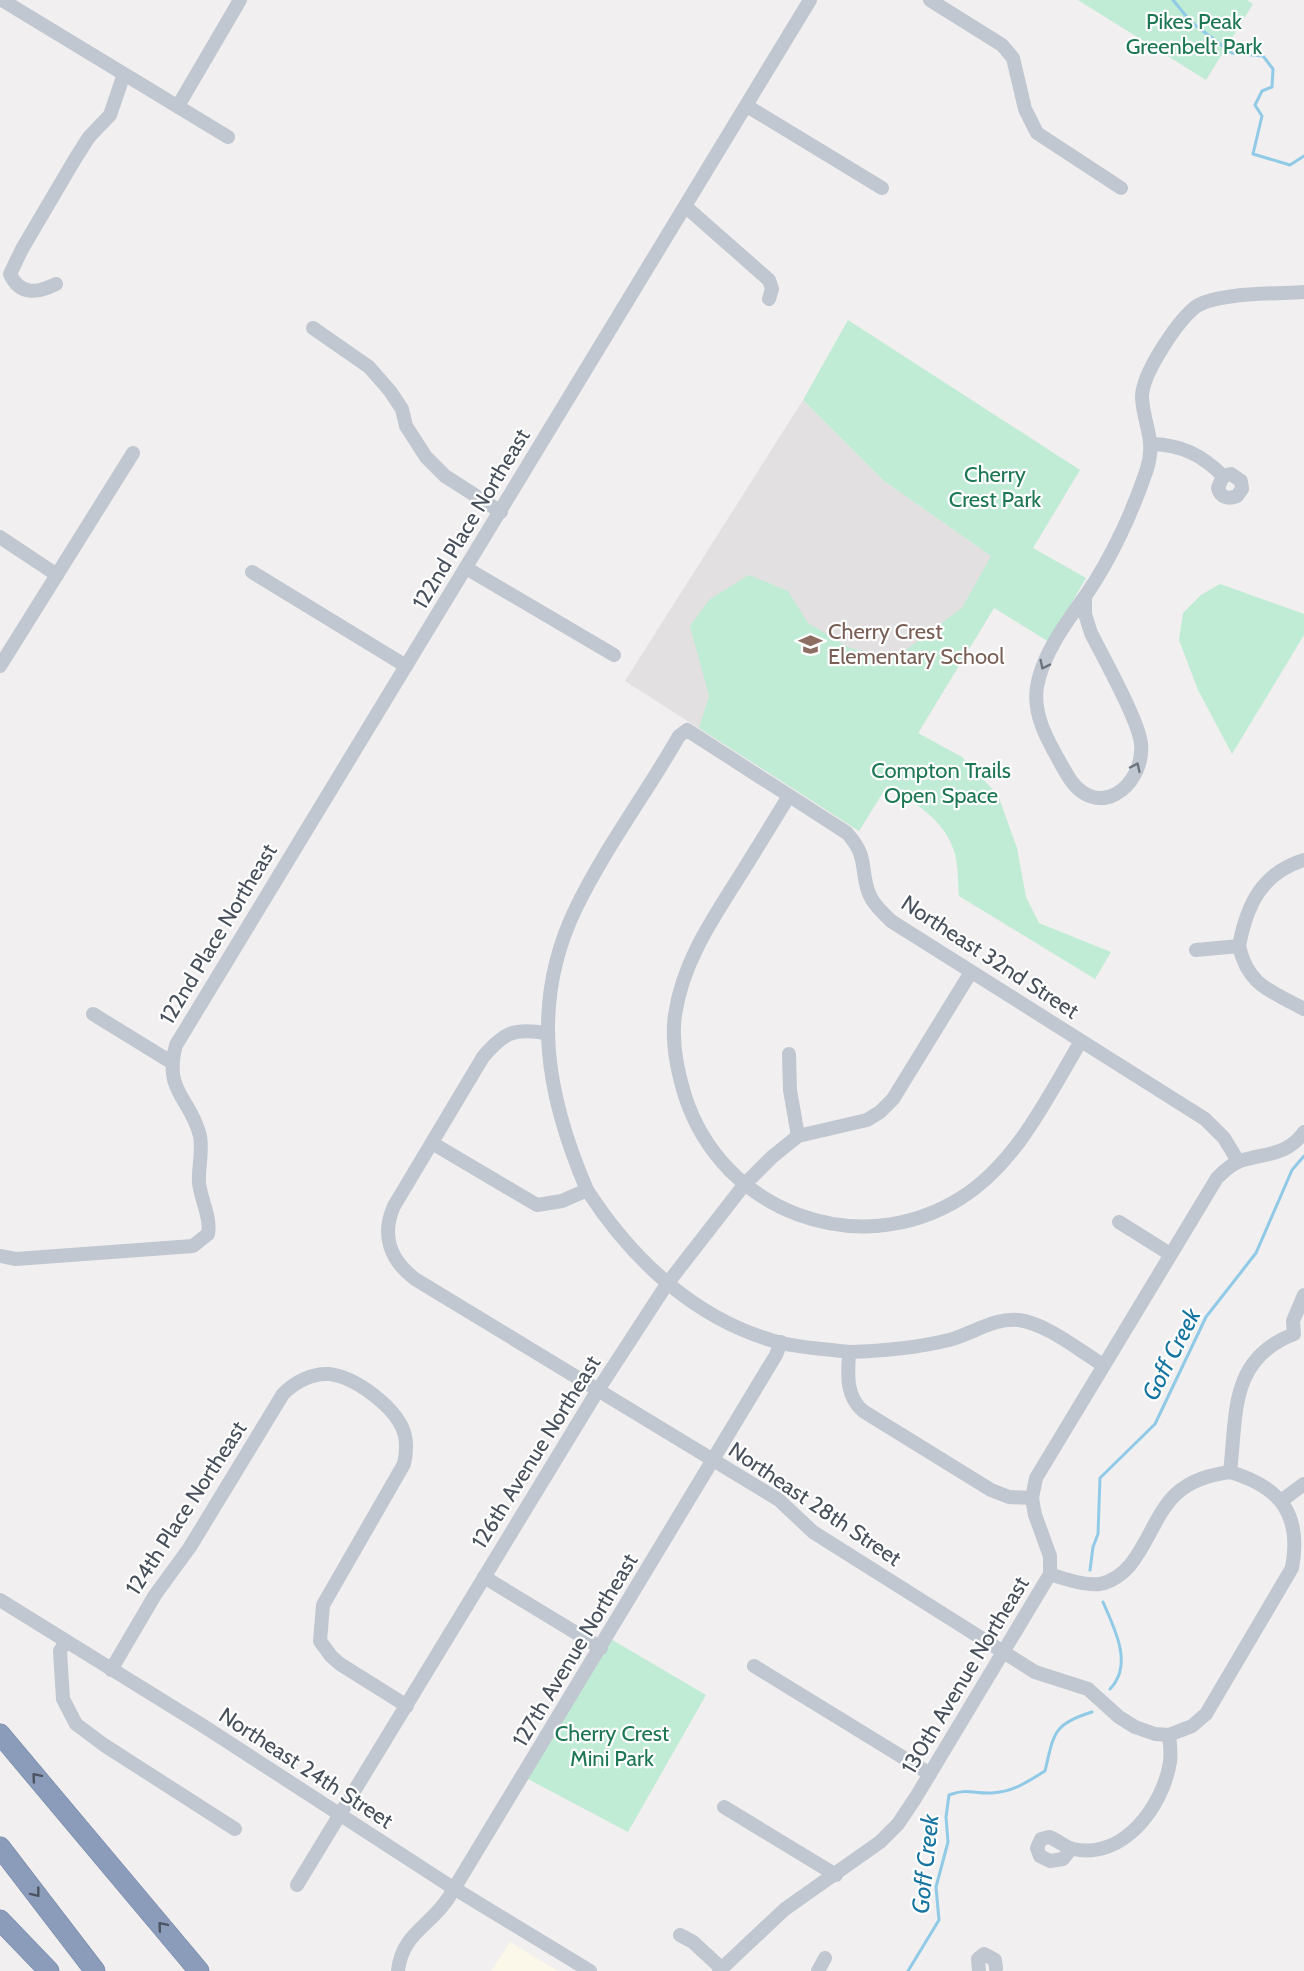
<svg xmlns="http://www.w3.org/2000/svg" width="1304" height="1971" font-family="Cabin,sans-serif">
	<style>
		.commercial { fill: #fbf7e9 }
		.education { fill: #e2e0e0 }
		.green { fill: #c0ecd6 }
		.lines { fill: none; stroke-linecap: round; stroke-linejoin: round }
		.stream { stroke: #90cae6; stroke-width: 3 }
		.highway-casing { stroke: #7587a6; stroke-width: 21 }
		.minor { stroke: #c0c7d0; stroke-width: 14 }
		.highway { stroke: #8a9cba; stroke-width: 20 }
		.oneway { stroke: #6c747e }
		.oneway2 { stroke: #4b5460 }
		.labels { text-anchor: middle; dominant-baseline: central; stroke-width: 4.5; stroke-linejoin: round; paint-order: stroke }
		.park-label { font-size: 22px; fill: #1d7754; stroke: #fff }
		.street-label { font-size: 22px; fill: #48505b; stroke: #fff }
		.education-label { font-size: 22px; fill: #785e54; stroke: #fff; text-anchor: start }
		.water-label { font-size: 24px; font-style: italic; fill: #1674a0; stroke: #fff }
	</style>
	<rect width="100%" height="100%" fill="#f1efef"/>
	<polygon class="commercial" points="510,1942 558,1971 491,1971"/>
	<polygon class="education" points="803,400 884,481 991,556 1004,591 859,831 625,681"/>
	<g class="green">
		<polygon points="1078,0 1247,0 1253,4 1206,80"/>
		<path d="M848,320l232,150 -47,78 53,30 -37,64 -55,-34 -76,125 44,24 36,38 19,53 9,49 13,26 72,29 -16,27 -136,-83c-1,-14 -1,-30 -4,-42 -10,-35 -40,-51 -68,-68l-28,45 -160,-103 10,-32 -19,-70 20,-27 39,-24 39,16 20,32 42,25 45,10 67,-50 29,-52 -107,-75 -81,-81z"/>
		<polygon points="1220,584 1304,614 1304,635 1232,754 1198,690 1179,640 1183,613 1201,595"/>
		<polygon points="609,1638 706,1695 628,1832 526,1778"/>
	</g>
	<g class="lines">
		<g class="stream">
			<polyline points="1173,0 1191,22 1232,53 1263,56 1273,69 1272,87 1262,91 1255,105 1262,116 1253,154 1290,165 1304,156"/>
			<polyline points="1090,1570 1093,1547 1098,1534 1100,1478 1155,1424 1206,1317 1256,1253 1292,1170 1304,1156"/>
			<path d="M1103,1602c11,26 31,62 7,87"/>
			<path d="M908,1971l31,-51 -3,-33 12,-45 -2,-25 3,-22c18,-7 25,-1 43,-2 21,-1 35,-11 53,-22 9,-38 8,-47 47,-59"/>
		</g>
		<defs>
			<g id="highway">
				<polyline points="0,1734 199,1971"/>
				<polyline points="0,1847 95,1971"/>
				<polyline points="0,1920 49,1971"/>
			</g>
		</defs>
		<use href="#highway" class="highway-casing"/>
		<g class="minor">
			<polyline points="2,0 228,137"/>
			<polyline points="930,0 1002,45 1013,58 1025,109 1037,133 1121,188"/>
			<polyline points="178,106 240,0"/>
			<polyline points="747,106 882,188"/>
			<polyline points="686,207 769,280 772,289 769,299"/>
			<path d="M56,284c-18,9 -36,12 -46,-10l12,-25 53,-90 14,-22 21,-22 14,-41"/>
			<polyline points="313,328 369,367 390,391 402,409 406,426 426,457 445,476 501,512"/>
			<path d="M1152,444c30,1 50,11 71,32l-5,12c2,9 10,12 19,8l5,-7 -1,-8 -10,-7 -8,2"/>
			<polyline points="0,537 57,575"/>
			<polyline points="466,568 614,655"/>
			<polyline points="252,572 406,666"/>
			<path d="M1085,597v17l6,19c12,24 48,88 50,111 4,43 -47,82 -76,27 -14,-25 -33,-54 -28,-84 5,-32 30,-66 49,-92 25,-36 47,-84 61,-126 9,-29 -3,-43 -5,-71 -1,-23 34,-74 51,-89 18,-17 85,-15 111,-17"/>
			<polyline points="0,666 133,453"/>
			<path d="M789,796c-18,29 -36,59 -55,89 -26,41 -52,81 -59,130 -4,27 2,55 10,81 37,115 172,167 276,102 56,-35 87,-102 120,-157"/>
			<path d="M1239,946c8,-42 23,-73 65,-86"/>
			<path d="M1196,950l43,-4c9,40 32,45 65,63"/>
			<polyline points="93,1014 171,1062"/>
			<path d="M546,1033c-32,-5 -42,-1 -63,24l-89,149c-13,29 -4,54 21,73l364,221 34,32 222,140 53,17 31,28 16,10 20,7 14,1 23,-9 14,-12 86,-146c10,-53 -11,-81 -62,-96"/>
			<polyline points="789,1054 790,1090 798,1136"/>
			<path d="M432,1143l105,62 25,-4 25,-11c46,71 110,131 194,153 22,5 46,6 68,9 -1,22 -4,43 14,59l128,79 18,7 23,1"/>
			<path d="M587,1190c-40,-93 -58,-185 -11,-282 29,-60 70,-114 103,-172l8,-6 160,103c21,24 13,32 21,58 4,12 14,21 23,30l314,198 19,19 14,23"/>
			<polyline points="1119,1222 1170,1254"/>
			<path d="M0,1256l16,3 177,-13 15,-12c3,-17 -7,-34 -9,-51 -1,-15 4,-31 1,-47 -9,-38 -37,-44 -24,-91l634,-1045"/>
			<path d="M849,1352c34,-1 67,-4 100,-12 23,-6 46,-23 70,-20 30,5 58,29 84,45"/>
			<polyline points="1281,1501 1304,1484"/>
			<path d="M1050,1574c14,5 35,12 50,10 42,-9 48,-64 76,-90 15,-14 34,-19 54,-22 7,-58 -1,-113 64,-138l-1,-13 11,-26"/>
			<polyline points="484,1577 601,1648"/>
			<polyline points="0,1600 205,1727 447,1884 590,1971"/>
			<polyline points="66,1641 60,1651 63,1699 76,1724 104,1745 235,1829"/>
			<polyline points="754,1666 930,1774"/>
			<path d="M111,1670l44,-75 35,-48 93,-153c12,-12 29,-21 46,-20 27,3 70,35 76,62 2,10 1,19 -1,28l-81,141 -3,36 11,15 9,8 67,42"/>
			<polyline points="724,1807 836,1875"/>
			<path d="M1071,1849l-8,10 -13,2 -10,-5 -3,-8 4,-9 8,-2c9,3 17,11 24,12 51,11 90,-43 97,-87 1,-8 0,-19 -1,-27"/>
			<polyline points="297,1885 598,1390 667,1284 744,1185 772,1157 798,1136 867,1120 880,1112 893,1099 971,972"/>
			<polyline points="680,1935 693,1942 721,1968"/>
			<path d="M398,1971c4,-38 33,-45 51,-74l327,-542 5,-13"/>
			<path d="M719,1971l66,-62 95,-67 18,-18 18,-27 134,-223v-18l-15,-41 -3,-17 4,-20 181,-300c6,-6 14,-14 23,-17 25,-8 47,-5 64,-29"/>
			<polyline points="818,1971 825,1958"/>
			<polyline points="979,1971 978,1959 984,1954 995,1960 996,1968"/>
		</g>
		<use href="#highway" class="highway"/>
	</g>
	<defs><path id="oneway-chevron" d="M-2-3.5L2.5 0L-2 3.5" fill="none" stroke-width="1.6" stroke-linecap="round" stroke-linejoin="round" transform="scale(1.5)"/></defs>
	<g class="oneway">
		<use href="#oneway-chevron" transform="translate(1044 665) rotate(116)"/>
		<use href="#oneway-chevron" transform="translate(1136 767) rotate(-65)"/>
	</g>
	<g class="oneway2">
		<use href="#oneway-chevron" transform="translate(36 1777) rotate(-130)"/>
		<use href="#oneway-chevron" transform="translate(36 1893) rotate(52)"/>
		<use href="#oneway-chevron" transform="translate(162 1926) rotate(-130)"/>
	</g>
	<defs>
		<symbol id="school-bare" viewBox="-9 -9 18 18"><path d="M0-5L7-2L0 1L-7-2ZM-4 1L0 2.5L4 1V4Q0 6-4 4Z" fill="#8d6e63" stroke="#fff" stroke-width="2.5" paint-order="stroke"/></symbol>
	</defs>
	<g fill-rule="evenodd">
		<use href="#school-bare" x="794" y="628" width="33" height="33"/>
	</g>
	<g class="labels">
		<g class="park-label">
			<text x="1194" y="21">Pikes Peak<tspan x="1194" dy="25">Greenbelt Park</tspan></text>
			<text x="995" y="474">Cherry<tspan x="995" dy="25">Crest Park</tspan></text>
			<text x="941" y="770">Compton Trails<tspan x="941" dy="25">Open Space</tspan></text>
			<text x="612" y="1733">Cherry Crest<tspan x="612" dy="25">Mini Park</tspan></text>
		</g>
		<g class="street-label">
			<text transform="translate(471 519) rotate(-59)">122nd Place Northeast</text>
			<text transform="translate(218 934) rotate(-59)">122nd Place Northeast</text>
			<text transform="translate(990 957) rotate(33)">Northeast 32nd Street</text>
			<text transform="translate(536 1452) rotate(-58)">126th Avenue Northeast</text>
			<text transform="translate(815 1504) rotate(34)">Northeast 28th Street</text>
			<text transform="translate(186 1508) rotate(-57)">124th Place Northeast</text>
			<text transform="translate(575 1650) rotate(-59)">127th Avenue Northeast</text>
			<text transform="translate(965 1675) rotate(-59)">130th Avenue Northeast</text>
			<text transform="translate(306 1768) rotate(33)">Northeast 24th Street</text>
		</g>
		<g class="education-label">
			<text x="828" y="631">Cherry Crest<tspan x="828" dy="25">Elementary School</tspan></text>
		</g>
		<g class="water-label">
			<text transform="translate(1171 1354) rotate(-63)">Goff Creek</text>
			<text transform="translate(925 1864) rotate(-84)">Goff Creek</text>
		</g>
	</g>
</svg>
